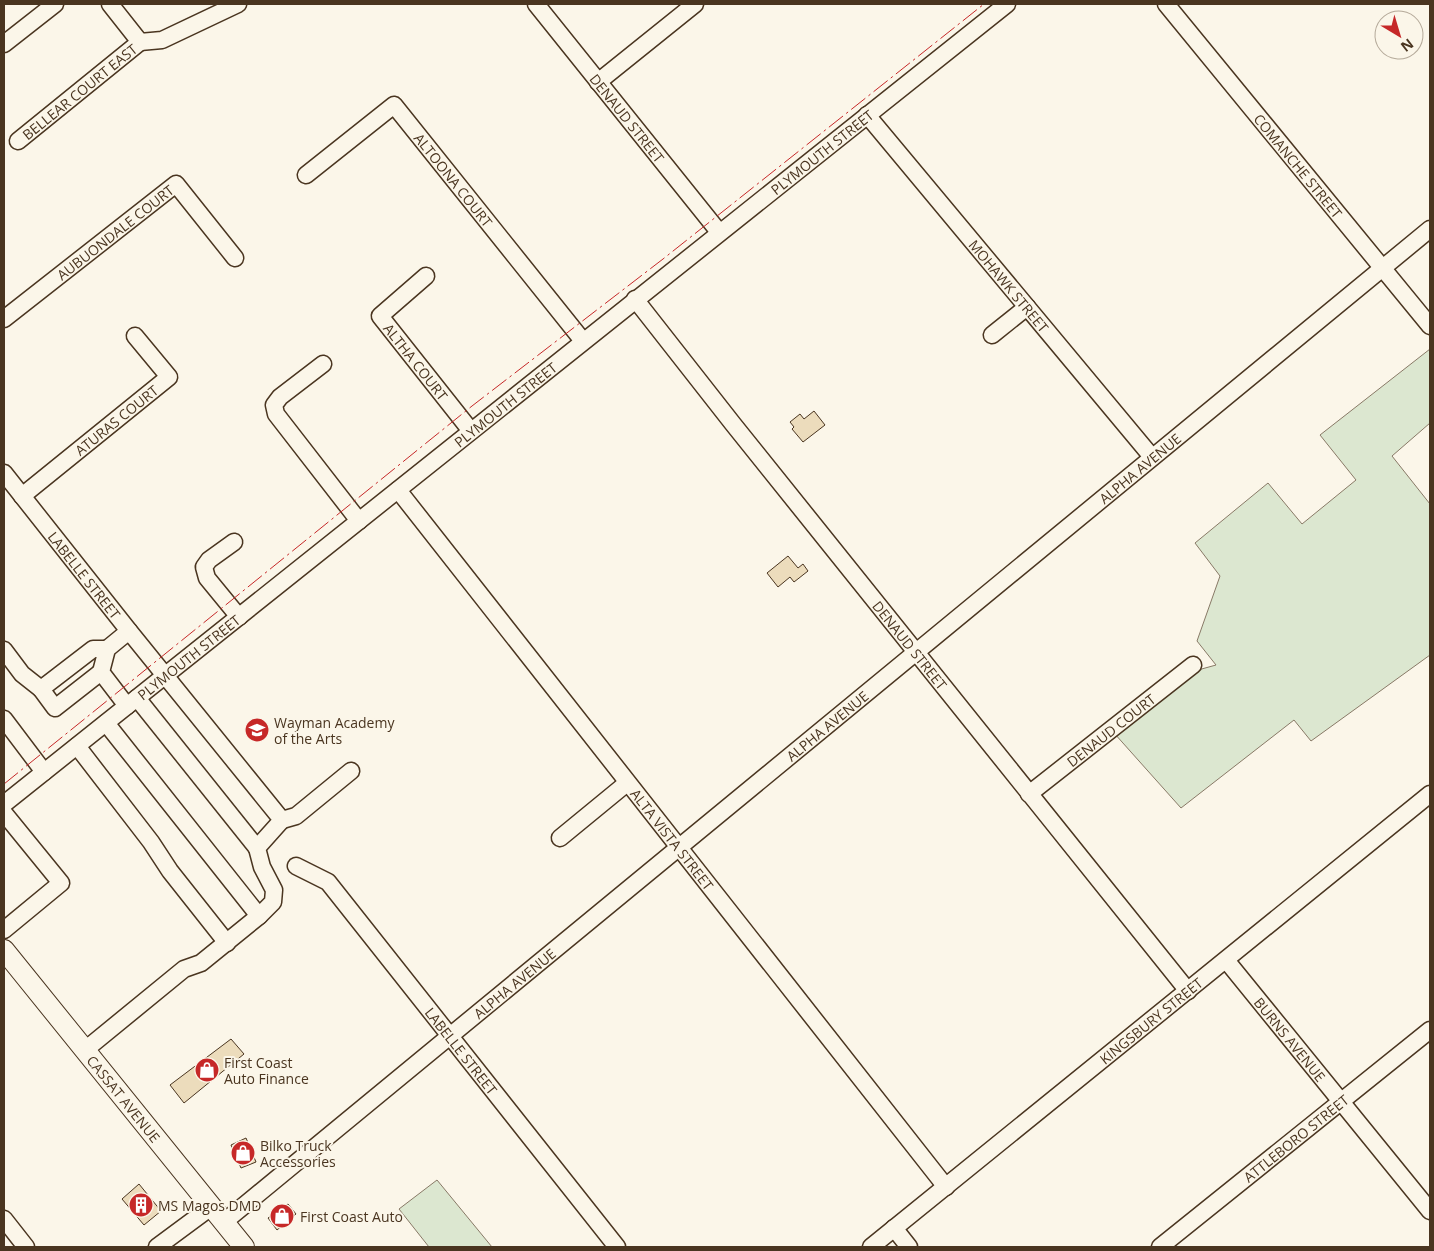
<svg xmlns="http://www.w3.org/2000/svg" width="1434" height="1251" font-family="'Open Sans',sans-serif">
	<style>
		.green { fill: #dce7d0; stroke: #887966 }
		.building { fill: #ecdcbc; stroke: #4a3520 }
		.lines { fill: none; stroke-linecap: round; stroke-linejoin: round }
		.minor-casing { stroke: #4a3520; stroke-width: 19 }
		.major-casing { stroke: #4a3520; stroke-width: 22 }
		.minor { stroke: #fbf6e9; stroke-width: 16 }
		.major { stroke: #fbf6e9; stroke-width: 20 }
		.power { stroke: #c62828; stroke-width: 1; stroke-dasharray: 18 4 2.5 4; stroke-linecap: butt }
		.labels { text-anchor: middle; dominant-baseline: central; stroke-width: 4; stroke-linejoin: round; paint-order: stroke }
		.street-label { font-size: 14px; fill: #4a3520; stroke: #fbf6e9 }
		.poi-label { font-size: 14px; fill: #4a3520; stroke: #fbf6e9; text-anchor: start }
	</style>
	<rect width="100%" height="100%" fill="#fbf6e9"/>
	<g class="green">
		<polygon points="1430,349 1430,423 1392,456 1430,504 1430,655 1311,741 1294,720 1181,808 1114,733 1198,670 1216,665 1197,641 1220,576 1195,543 1268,483 1302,524 1356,480 1320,435"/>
		<polygon points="437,1180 492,1247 429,1247 399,1209"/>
	</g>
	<g class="building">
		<polygon points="814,411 825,425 803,442 792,429 794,427 790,422 800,414 804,419"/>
		<polygon points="788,556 798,568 803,564 808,571 794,582 790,577 778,587 767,573"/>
		<polygon points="231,1039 244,1054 184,1103 170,1085"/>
		<polygon points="246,1138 256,1162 241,1168 231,1145"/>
		<polygon points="139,1184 161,1211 144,1225 122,1199"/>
		<polygon points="288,1204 296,1214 277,1230 268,1218"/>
	</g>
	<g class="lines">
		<defs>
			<g id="minor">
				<polyline points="110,4 140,42"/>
				<path id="s1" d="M536,4l183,228"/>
				<path id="s2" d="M1166,4l264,322"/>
				<polyline points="140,42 162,40 238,4"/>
				<polyline points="4,44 55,4"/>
				<polyline points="598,82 695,4"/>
				<path id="s3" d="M867,115l285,342"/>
				<path id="s4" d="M18,141l122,-99"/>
				<path id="s5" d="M306,175l88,-70 189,236"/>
				<path id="s6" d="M426,276l-46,40 91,115"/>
				<path id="s7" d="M635,299l98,125 455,567"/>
				<path id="s8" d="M4,319l172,-135 59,74"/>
				<polyline points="992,335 1027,307"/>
				<polyline points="323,364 280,397 274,405 276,414 359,521"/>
				<path id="s9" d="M4,473l125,158 153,189 -25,28 5,19 12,23 -1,12 -14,14 -153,-193"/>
				<path id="s10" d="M398,490l548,697"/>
				<path id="s11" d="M22,496l147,-119 -34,-41"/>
				<polyline points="234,542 209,560 204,567 207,578 239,617"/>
				<polyline points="4,650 22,674 41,689 93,649 107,649"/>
				<polyline points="41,689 55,708 101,672"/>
				<polyline points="137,698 257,848"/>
				<polyline points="127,706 101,672 107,649 129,631"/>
				<polyline points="4,719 44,772"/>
				<polyline points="77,746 151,842 170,871 227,943"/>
				<path id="s12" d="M1029,794l164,-129"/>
				<path id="s13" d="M4,804l1003,-800"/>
				<polyline points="4,813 61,883 4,930"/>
				<polyline points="282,820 296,816 351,771"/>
				<polyline points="560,838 627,783"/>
				<path id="s14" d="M296,866l32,16 289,365"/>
				<path id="s15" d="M1226,960l204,251"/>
				<polyline points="85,1050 184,969 201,963 259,916"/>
				<polyline points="4,1219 26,1247"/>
				<path id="s16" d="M224,1222l1206,-993"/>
				<polyline points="894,1228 909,1247"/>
				<polyline points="157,1247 211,1207"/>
				<path id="s17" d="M871,1247l559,-453"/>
				<path id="s18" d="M1160,1247l270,-217"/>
			</g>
			<g id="major">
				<path id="s19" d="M4,950l240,297"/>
			</g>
		</defs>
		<use href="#minor" class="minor-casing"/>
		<use href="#major" class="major-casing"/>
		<use href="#minor" class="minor"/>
		<use href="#major" class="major"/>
		<polyline class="power" points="4,784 472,406 663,259 984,4"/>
	</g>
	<defs>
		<symbol id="school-disc" viewBox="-11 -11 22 22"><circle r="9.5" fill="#c62828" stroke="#fbf6e9"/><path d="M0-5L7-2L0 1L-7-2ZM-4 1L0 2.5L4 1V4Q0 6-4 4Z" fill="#fff"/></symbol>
		<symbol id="shop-disc" viewBox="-11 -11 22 22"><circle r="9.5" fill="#c62828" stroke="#fbf6e9"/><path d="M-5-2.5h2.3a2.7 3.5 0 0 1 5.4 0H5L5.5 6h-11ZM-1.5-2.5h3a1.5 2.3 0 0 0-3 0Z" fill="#fff"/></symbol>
		<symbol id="building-disc" viewBox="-11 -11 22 22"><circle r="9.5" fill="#c62828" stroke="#fbf6e9"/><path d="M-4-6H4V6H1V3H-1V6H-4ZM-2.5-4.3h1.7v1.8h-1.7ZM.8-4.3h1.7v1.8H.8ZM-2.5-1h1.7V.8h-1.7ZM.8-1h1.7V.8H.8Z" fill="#fff"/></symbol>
	</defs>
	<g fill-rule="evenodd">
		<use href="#school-disc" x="243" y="716" width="28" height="28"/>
		<use href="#shop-disc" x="193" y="1056" width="28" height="28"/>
		<use href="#shop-disc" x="229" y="1139" width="28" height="28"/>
		<use href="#building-disc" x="127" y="1191" width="28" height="28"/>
		<use href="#shop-disc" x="268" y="1202" width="28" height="28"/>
	</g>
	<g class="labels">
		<g class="street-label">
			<text stroke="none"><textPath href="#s4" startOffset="79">BELLEAR COURT EAST</textPath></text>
			<text stroke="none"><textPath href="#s1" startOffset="146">DENAUD STREET</textPath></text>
			<text stroke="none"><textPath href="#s13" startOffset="1046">PLYMOUTH STREET</textPath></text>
			<text stroke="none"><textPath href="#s2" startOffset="209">COMANCHE STREET</textPath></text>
			<text stroke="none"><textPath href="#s5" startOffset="208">ALTOONA COURT</textPath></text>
			<text stroke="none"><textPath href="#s8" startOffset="141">AUBUONDALE COURT</textPath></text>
			<text stroke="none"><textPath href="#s3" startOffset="222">MOHAWK STREET</textPath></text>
			<text stroke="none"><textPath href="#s6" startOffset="119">ALTHA COURT</textPath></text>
			<text stroke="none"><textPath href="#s13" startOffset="641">PLYMOUTH STREET</textPath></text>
			<text stroke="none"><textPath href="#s11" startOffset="121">ATURAS COURT</textPath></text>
			<text stroke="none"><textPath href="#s16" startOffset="1186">ALPHA AVENUE</textPath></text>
			<text stroke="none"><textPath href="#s9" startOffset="130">LABELLE STREET</textPath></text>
			<text stroke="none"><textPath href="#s7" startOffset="442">DENAUD STREET</textPath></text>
			<text stroke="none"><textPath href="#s13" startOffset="236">PLYMOUTH STREET</textPath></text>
			<text stroke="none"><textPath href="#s16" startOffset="781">ALPHA AVENUE</textPath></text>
			<text stroke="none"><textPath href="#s12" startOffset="104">DENAUD COURT</textPath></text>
			<text stroke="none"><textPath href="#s10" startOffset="444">ALTA VISTA STREET</textPath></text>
			<text stroke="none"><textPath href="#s16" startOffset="376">ALPHA AVENUE</textPath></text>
			<text stroke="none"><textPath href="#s17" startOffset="360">KINGSBURY STREET</textPath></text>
			<text stroke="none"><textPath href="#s15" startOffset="102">BURNS AVENUE</textPath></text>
			<text stroke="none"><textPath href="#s14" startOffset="251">LABELLE STREET</textPath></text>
			<text stroke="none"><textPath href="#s19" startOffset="191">CASSAT AVENUE</textPath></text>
			<text stroke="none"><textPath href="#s18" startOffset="174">ATTLEBORO STREET</textPath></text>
		</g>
		<g class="poi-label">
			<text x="274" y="722">Wayman Academy<tspan x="274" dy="16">of the Arts</tspan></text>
			<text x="224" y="1062">First Coast<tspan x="224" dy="16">Auto Finance</tspan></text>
			<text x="260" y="1145">Bilko Truck<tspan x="260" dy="16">Accessories</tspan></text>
			<text x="158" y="1205">MS Magos DMD</text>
			<text x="300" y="1216">First Coast Auto</text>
		</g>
	</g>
	<rect width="1434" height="1251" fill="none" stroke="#4a3520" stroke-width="10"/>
	<g transform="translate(1399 35) rotate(142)"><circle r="24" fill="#fbf6e9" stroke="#b4a999"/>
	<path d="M0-4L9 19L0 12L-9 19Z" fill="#c62828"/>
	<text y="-8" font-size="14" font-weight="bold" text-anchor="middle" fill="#4a3520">N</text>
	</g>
</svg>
